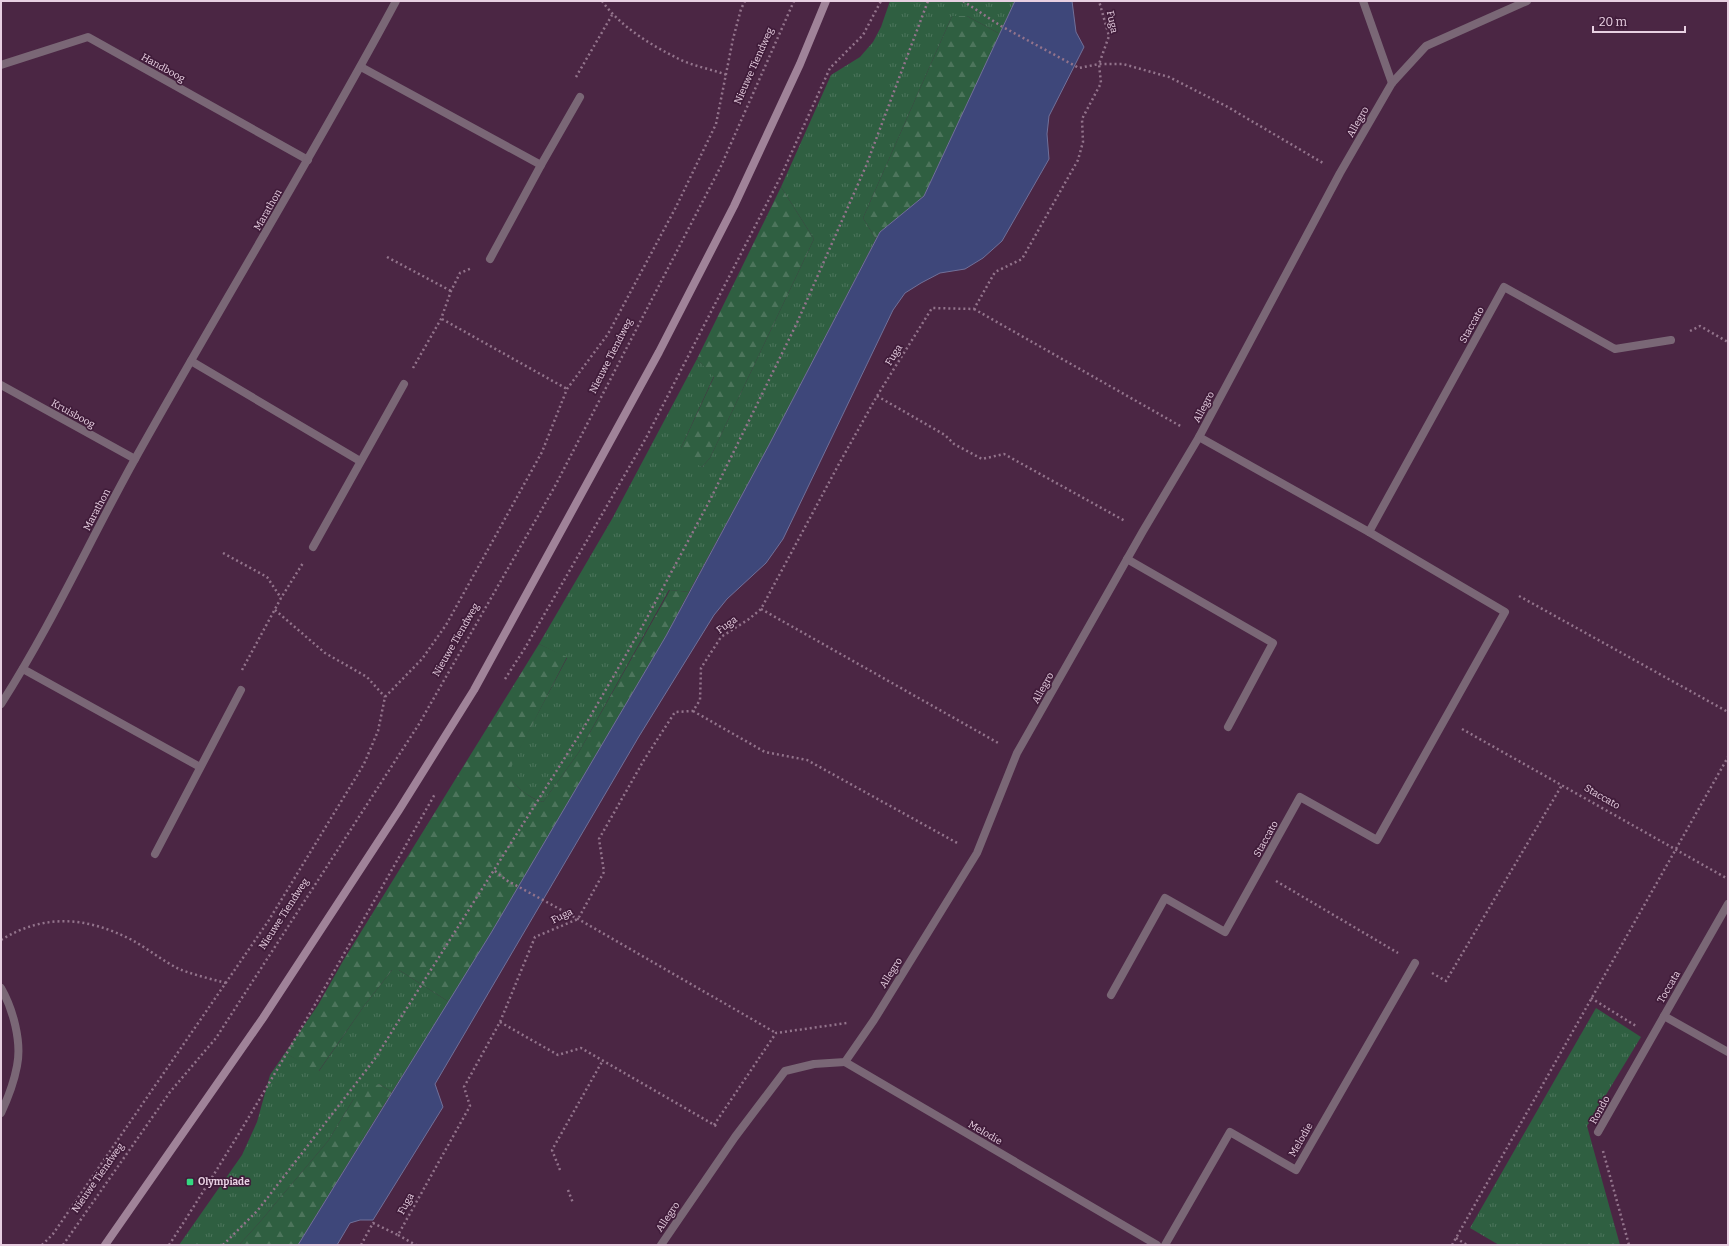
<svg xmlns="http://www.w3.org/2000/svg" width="1729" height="1246" font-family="Bitter,serif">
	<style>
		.grass { fill: url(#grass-tufts) }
		.forest { fill: url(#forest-firs) }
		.water { fill: #3e477a; stroke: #717099 }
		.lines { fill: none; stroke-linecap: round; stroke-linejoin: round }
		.path { stroke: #93748c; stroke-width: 2.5; stroke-dasharray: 2 3; stroke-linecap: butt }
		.lane { stroke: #7a6776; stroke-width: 8 }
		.street { stroke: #7a6776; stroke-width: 8 }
		.secondary { stroke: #a08399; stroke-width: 8 }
		.poi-dot { fill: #34d881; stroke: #401c3a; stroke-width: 1.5 }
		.labels { text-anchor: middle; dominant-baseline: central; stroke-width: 3.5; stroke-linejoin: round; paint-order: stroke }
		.street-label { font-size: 10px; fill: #e8d0e2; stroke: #401c3a }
		.poi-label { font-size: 10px; font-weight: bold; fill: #e8d0e2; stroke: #401c3a; text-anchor: start }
	</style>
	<defs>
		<pattern id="grass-tufts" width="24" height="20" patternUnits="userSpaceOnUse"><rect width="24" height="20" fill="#2f5f41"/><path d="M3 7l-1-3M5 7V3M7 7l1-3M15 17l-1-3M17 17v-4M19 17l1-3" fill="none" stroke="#4d755c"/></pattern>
		<pattern id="forest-firs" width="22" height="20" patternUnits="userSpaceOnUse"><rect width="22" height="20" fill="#2f5f41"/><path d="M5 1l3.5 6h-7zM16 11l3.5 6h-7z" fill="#4d755c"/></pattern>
	</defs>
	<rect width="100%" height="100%" fill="#4b2644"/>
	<g class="grass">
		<path d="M890,1h125l-15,33 -33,-18h-15l-89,202 13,21 -107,206 -80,147 -20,-2 -90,162 -36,50c-16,-5 -27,-15 -37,-28l61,-116 -28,-14 73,-125 85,-160 17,17 -33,72 21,19 8,-9 104,-219 -33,-52 50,-112 29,-18 13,-15 8,-15z"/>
		<polygon points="392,970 399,970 449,1002 392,1092 379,1084 353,1100 328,1141 259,1223 239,1245 179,1245 242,1155 257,1122 270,1075 285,1053 319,1071 364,1006"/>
		<polygon points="1596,1008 1641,1037 1587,1126 1620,1245 1499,1245 1470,1228"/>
	</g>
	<g class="forest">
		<polygon points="952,16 967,16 1000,34 924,196 880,232 876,239 863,218"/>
		<polygon points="781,187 814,239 710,458 702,467 683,458 681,448 714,377 697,359"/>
		<path d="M670,590l19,2 -23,44 -175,297 -42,69 -50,-32h-7l-28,36 -46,66 -33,-19 33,-48 25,-44 196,-317 28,13 -60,117c9,13 20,23 36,28l36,-50z"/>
		<polygon points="379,1084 392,1092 298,1245 239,1245 259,1223 328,1141 353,1100 364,1089"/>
	</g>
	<polygon class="water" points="1015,1 1072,1 1076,32 1084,47 1049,116 1047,134 1049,159 1002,241 983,258 965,269 940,273 921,283 905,293 893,310 783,539 766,563 727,599 714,615 638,738 435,1084 443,1107 373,1220 360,1220 350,1223 337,1245 298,1245 491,933 666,636 769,445 880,232 924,196"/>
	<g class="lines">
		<g class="path">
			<path d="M602,1c18,25 47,43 75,57 15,8 34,11 50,17"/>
			<polyline points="963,1 1001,26 1079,68 1099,64 1123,64 1169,77 1226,106 1323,163"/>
			<polyline points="576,77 612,15"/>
			<polyline points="387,257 451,291"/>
			<polyline points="974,309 1182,427"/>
			<polyline points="442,319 567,389"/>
			<polyline points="1690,331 1700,326 1728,342"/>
			<polyline points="413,368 441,319 451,291 460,273 472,268"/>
			<polyline points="877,396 945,435 954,444 982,459 1004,454 1125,521"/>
			<polyline points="223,553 267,577 281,598"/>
			<polyline points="1519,596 1728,712"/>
			<polyline points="761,609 1000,744"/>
			<polyline points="275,610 325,653 367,677 385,697"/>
			<polyline points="242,670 281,598 303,563"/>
			<polyline points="505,679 525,648 646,438 781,176 830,68 863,35 881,1"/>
			<polyline points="693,711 765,752 807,760 959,844"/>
			<polyline points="1462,729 1728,879"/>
			<polyline points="495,871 506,880 578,919 776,1033"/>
			<polyline points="1276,881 1398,953"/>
			<path d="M1,940c44,-27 86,-23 131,0 16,9 31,21 47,29 15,6 32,10 47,14"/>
			<polyline points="1432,973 1446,981 1562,785"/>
			<polyline points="1591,998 1636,1026"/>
			<polyline points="500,1022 558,1055 581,1048 718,1127"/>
			<polyline points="714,1125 776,1033 847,1023"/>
			<polyline points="1603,1151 1629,1245"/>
			<polyline points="560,1170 552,1150 603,1060"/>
			<polyline points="568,1190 573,1203"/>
			<polyline points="398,1235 416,1245"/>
			<polyline points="1456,1238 1467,1245"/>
			<polyline points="42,1245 53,1234 269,920 364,764 378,731 385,697 422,659 446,625 542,452 567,389 608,334 676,207 716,124 733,39 741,9 745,1"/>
			<polyline points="63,1245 170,1092 216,1038 419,724 554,488 721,166 794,1"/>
			<path d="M169,1245c95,-146 179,-299 266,-451"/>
			<polyline points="223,1245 258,1210 374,1060 583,729 642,627 710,500 796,325 866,166 928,1"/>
			<polyline points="361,1245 373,1223 398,1235 470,1106 464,1087 500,1022 535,937 578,919 604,872 599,839 644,760 675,712 693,711 700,700 701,668 721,637 749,619 761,609 840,462 877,396 932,308 974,309 995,272 1022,259 1078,160 1083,142 1082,119 1101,83 1099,64 1109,36 1099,1"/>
			<polyline points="1452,1245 1728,757"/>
		</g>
		<g class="lane">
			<polyline points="1,65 88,37 308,160"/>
			<polyline points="1127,559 1273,643 1228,727"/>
		</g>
		<g class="street">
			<polyline points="1363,1 1392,83"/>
			<polyline points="361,67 541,165"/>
			<polyline points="490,259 541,165 580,97"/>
			<polyline points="191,361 360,461"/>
			<polyline points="1,385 135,459"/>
			<polyline points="1369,532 1504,287 1615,349 1671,340"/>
			<polyline points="313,547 404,384"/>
			<polyline points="23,669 200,767"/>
			<path d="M1,704c50,-78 89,-164 134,-245 86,-154 178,-303 261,-458"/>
			<polyline points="155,854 241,690"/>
			<polyline points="1728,904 1664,1016 1728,1052"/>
			<path d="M1,988c12,21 21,54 16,78 -3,16 -9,32 -16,47"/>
			<polyline points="1111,995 1165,898 1225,932 1300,797 1377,840 1505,612 1369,532 1199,437"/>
			<polyline points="845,1062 1157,1245"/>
			<polyline points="1598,1132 1664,1016"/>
			<polyline points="661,1245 735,1137 785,1071 814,1064 845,1062 874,1020 977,853 1017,753 1143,531 1199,437 1340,173 1392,83 1426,46 1527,1"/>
			<polyline points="1165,1245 1230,1132 1296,1170 1415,963"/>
		</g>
		<polyline class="secondary" points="105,1245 263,1018 399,810 474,690 659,352 734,206 800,64 826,1"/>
	</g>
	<rect class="poi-dot" x="186" y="1178" width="8" height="8" rx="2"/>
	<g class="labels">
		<g class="street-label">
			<text transform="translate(1112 22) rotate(78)">Fuga</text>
			<text transform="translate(754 66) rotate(-66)">Nieuwe Tiendweg</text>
			<text transform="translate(163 68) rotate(29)">Handboog</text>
			<text transform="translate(1358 122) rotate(-60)">Allegro</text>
			<text transform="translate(268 210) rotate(-60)">Marathon</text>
			<text transform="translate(1472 325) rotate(-61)">Staccato</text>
			<text transform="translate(894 355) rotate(-58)">Fuga</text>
			<text transform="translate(611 356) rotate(-63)">Nieuwe Tiendweg</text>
			<text transform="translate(1204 407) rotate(-62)">Allegro</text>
			<text transform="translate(73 414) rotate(29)">Kruisboog</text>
			<text transform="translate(97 510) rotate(-62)">Marathon</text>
			<text transform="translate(727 625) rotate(-36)">Fuga</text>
			<text transform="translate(456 640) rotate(-60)">Nieuwe Tiendweg</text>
			<text transform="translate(1043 688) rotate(-61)">Allegro</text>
			<text transform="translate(1602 797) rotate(30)">Staccato</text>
			<text transform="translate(1266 839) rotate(-61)">Staccato</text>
			<text transform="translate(284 914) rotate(-57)">Nieuwe Tiendweg</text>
			<text transform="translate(562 916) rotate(-26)">Fuga</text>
			<text transform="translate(891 973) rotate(-58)">Allegro</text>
			<text transform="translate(1669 987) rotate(-60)">Toccata</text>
			<text transform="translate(1600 1110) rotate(-61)">Rondo</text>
			<text transform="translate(985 1133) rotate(30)">Melodie</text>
			<text transform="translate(1301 1140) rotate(-60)">Melodie</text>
			<text transform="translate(98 1178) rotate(-55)">Nieuwe Tiendweg</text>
			<text transform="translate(406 1204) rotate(-61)">Fuga</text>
			<text transform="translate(668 1217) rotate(-56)">Allegro</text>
		</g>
		<g class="poi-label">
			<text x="198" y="1182">Olympiade</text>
		</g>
	</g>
	<rect width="1729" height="1246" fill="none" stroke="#e8d0e2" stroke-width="4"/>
	<path d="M1593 26v6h92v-6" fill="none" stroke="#e8d0e2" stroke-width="2"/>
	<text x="1599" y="26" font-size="12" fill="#e8d0e2" stroke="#401c3a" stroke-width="3" paint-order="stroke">20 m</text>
</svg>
